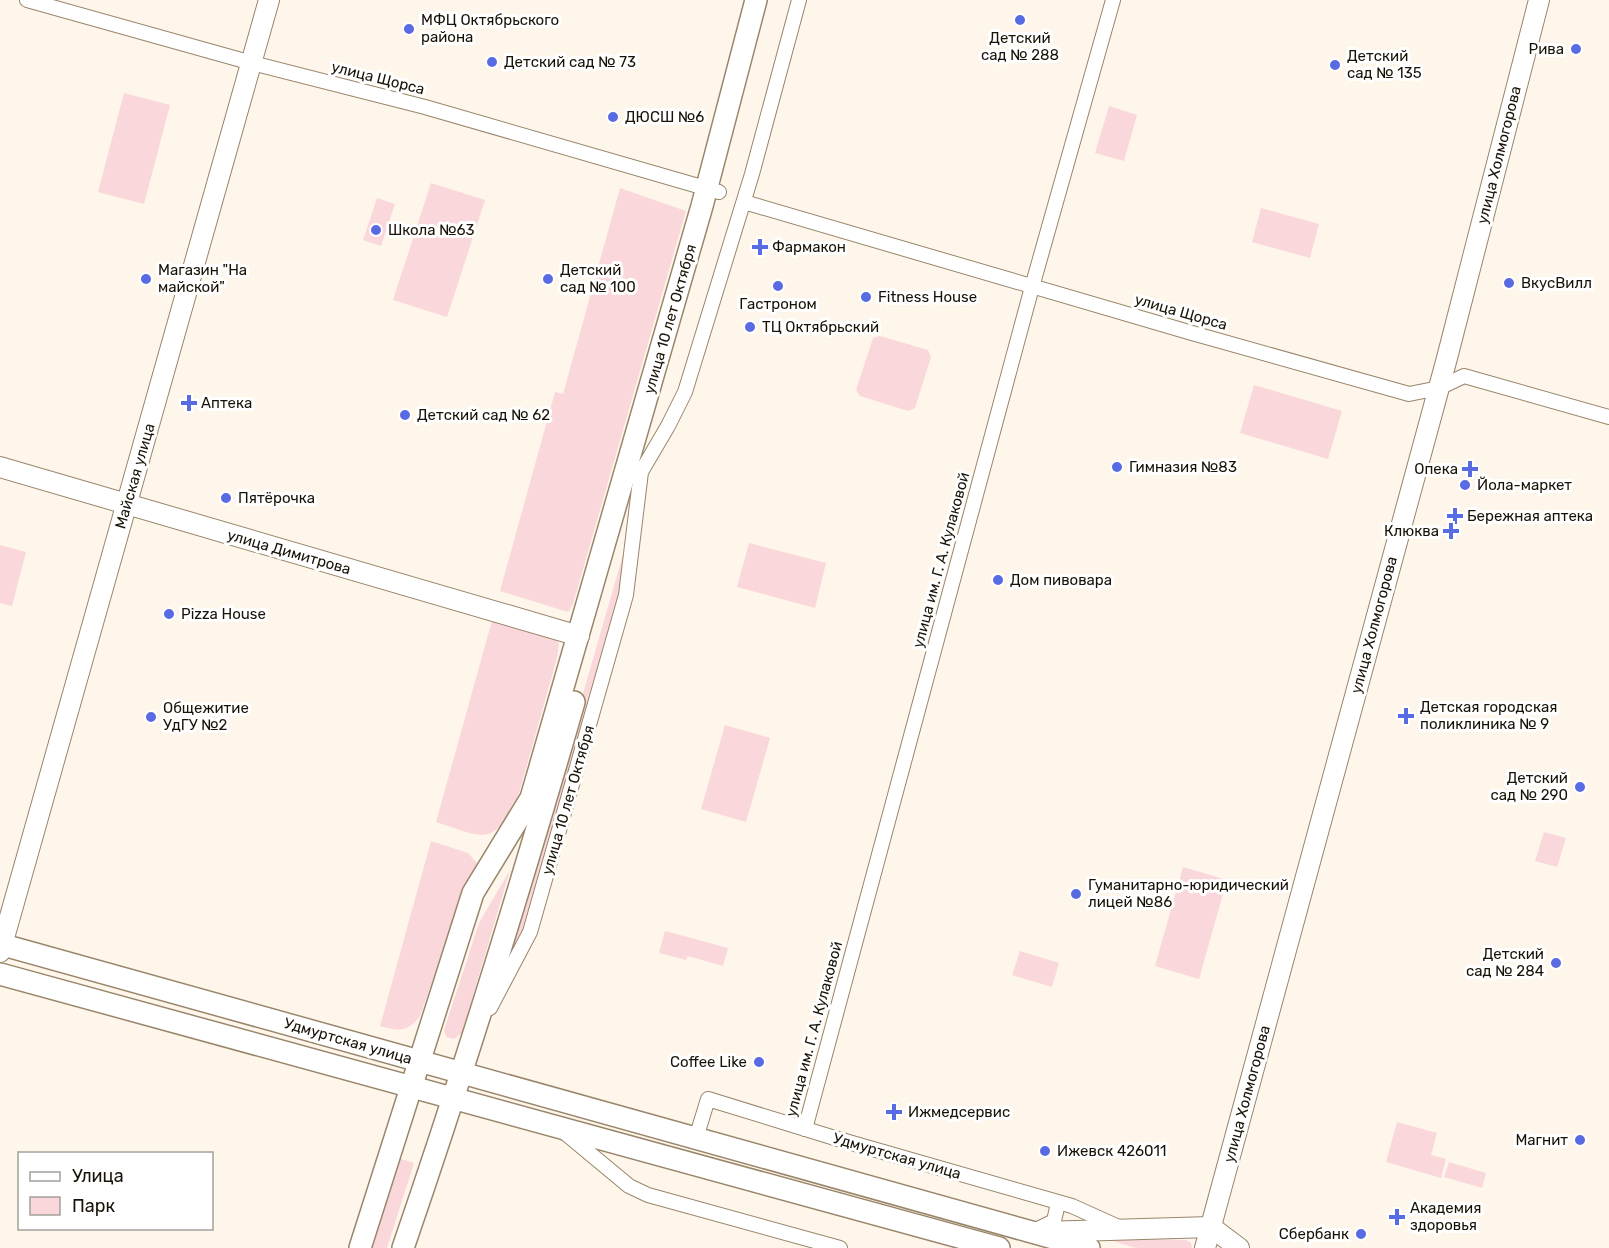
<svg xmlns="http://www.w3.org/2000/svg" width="1609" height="1248" font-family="Rubik,sans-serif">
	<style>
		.green { fill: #fad7da }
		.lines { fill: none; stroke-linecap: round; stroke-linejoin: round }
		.street-casing { stroke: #99866a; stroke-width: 16 }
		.secondary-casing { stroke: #99866a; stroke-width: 22 }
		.primary-casing { stroke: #99866a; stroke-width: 24 }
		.street { stroke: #fff; stroke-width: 14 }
		.secondary { stroke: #fff; stroke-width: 20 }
		.primary { stroke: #fff; stroke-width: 21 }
		.poi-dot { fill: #596be2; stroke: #fff; stroke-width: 2 }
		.labels { text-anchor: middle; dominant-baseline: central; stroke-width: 6; stroke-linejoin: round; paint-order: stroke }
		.poi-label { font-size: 15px; fill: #191207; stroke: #fff; text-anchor: start }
		.street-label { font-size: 15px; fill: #191207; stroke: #fff }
	</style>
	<rect width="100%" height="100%" fill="#fef6ea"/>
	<g class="green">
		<polygon points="124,93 170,105 144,204 98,192"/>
		<polygon points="1109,106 1137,115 1124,161 1095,153"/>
		<polygon points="431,183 485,200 447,317 393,300"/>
		<polygon points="620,188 686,211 573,604 568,612 500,591 555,392 563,394"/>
		<polygon points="377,198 395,204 381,246 363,240"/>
		<polygon points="1261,208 1319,224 1310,258 1252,242"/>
		<polygon points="880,336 928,350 931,357 915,408 908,411 860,396 856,390 873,338"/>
		<polygon points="1254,385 1342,411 1328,459 1240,433"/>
		<polygon points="629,534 620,598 524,939 503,971"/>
		<polygon points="749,543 826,563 815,608 737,587"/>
		<polygon points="0,545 26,552 12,606 0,603"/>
		<path d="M493,617l61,17 5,10 -2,14 -39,139c-25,52 -35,40 -82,25z"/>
		<polygon points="725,725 770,738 746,822 701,809"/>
		<polygon points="1544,832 1566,838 1557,867 1535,861"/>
		<path d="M431,841l37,12 9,10 -2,8 -13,24 -42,121c-13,17 -21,15 -40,10z"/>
		<polygon points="1183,867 1227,880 1199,979 1155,966"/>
		<polygon points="510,870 462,1033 454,1039 446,1037 444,1030 479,923"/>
		<polygon points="665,931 728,948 723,966 688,956 686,960 659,953"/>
		<polygon points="1020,951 1059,963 1052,987 1012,975"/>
		<polygon points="1397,1122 1437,1133 1431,1155 1446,1159 1441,1178 1386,1162"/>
		<polygon points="398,1158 414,1163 387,1248 368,1248"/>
		<polygon points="1449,1162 1486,1173 1482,1188 1444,1177"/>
		<polygon points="1103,1238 1186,1240 1191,1243 1192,1248 1136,1248"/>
	</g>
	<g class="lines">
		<defs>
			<g id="street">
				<polyline points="27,0 252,63 425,107 719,192"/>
				<polyline points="744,202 1192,333 1409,394 1439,388 1464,376 1609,417"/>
				<polyline points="490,1008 530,932 626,595 641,472 668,426 685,392 752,174 799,0"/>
				<polyline points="805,1129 1032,287 1113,0"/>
				<polyline points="564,1132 629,1186 648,1195 840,1248"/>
				<polyline points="696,1138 708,1099 838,1139 1072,1206 1123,1229"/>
				<polyline points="1038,1229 1054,1221 1058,1203"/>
			</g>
			<g id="secondary">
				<polyline points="0,467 579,636"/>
				<polyline points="0,952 269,0"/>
				<polyline points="1041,1232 1211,1227 1239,1248"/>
				<polyline points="1205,1248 1447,358 1539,0"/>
			</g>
			<g id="primary">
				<polyline points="0,944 1089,1248"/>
				<polyline points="0,974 999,1248"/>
				<polyline points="360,1248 473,893 531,798 702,206 756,0"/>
				<path d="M403,1248c62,-180 118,-362 171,-546"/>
			</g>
		</defs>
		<use href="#street" class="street-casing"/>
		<use href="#secondary" class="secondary-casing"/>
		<use href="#primary" class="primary-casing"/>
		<use href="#street" class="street"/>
		<use href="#secondary" class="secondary"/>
		<use href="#primary" class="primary"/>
	</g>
	<g class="poi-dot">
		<circle cx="1020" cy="20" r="6"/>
		<circle cx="409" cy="29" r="6"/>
		<circle cx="1576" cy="49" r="6"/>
		<circle cx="492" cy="62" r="6"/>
		<circle cx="1335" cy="65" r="6"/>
		<circle cx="613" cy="117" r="6"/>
		<circle cx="376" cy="230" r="6"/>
		<path d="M757 238h6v6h6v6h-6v6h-6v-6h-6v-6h6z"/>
		<circle cx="146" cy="279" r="6"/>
		<circle cx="548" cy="279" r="6"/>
		<circle cx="1509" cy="283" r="6"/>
		<circle cx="778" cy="286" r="6"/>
		<circle cx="866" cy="297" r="6"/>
		<circle cx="750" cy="327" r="6"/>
		<path d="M186 394h6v6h6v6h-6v6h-6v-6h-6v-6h6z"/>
		<circle cx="405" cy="415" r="6"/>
		<circle cx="1117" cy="467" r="6"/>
		<path d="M1467 460h6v6h6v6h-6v6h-6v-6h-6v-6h6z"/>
		<circle cx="1465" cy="485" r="6"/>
		<circle cx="226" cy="498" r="6"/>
		<path d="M1452 507h6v6h6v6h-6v6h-6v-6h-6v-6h6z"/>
		<path d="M1448 522h6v6h6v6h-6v6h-6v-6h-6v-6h6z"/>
		<circle cx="998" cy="580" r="6"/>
		<circle cx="169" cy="614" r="6"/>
		<path d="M1403 707h6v6h6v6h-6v6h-6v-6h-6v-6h6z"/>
		<circle cx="151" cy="717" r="6"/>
		<circle cx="1580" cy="787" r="6"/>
		<circle cx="1076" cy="894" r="6"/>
		<circle cx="1556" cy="963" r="6"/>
		<circle cx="759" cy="1062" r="6"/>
		<path d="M891 1103h6v6h6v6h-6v6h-6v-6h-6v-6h6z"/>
		<circle cx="1580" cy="1140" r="6"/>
		<circle cx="1045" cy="1151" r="6"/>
		<path d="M1394 1208h6v6h6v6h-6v6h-6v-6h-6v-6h6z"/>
		<circle cx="1361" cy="1234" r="6"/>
	</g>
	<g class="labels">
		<g class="poi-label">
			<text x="421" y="20">МФЦ Октябрьского<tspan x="421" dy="17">района</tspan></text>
			<text x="1020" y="38" text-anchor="middle">Детский<tspan x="1020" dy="17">сад № 288</tspan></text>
			<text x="1564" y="49" text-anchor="end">Рива</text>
			<text x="1347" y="56">Детский<tspan x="1347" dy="17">сад № 135</tspan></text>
			<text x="504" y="62">Детский сад № 73</text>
			<text x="625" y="117">ДЮСШ №6</text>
			<text x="388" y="230">Школа №63</text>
			<text x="772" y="247">Фармакон</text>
			<text x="158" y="270">Магазин "На<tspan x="158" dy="17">майской"</tspan></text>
			<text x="560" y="270">Детский<tspan x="560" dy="17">сад № 100</tspan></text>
			<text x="1521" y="283">ВкусВилл</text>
			<text x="878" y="297">Fitness House</text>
			<text x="778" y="304" text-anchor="middle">Гастроном</text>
			<text x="762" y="327">ТЦ Октябрьский</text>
			<text x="201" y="403">Аптека</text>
			<text x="417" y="415">Детский сад № 62</text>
			<text x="1129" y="467">Гимназия №83</text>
			<text x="1458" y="469" text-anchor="end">Опека</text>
			<text x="1477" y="485">Йола-маркет</text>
			<text x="238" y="498">Пятёрочка</text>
			<text x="1467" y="516">Бережная аптека</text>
			<text x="1439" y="531" text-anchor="end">Клюква</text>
			<text x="1010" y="580">Дом пивовара</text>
			<text x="181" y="614">Pizza House</text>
			<text x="1420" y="707">Детская городская<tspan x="1420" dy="17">поликлиника № 9</tspan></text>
			<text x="163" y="708">Общежитие<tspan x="163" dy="17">УдГУ №2</tspan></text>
			<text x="1568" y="778" text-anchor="end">Детский<tspan x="1568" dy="17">сад № 290</tspan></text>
			<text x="1088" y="885">Гуманитарно-юридический<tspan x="1088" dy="17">лицей №86</tspan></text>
			<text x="1544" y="954" text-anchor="end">Детский<tspan x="1544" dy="17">сад № 284</tspan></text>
			<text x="747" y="1062" text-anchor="end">Coffee Like</text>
			<text x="908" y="1112">Ижмедсервис</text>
			<text x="1568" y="1140" text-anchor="end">Магнит</text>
			<text x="1057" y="1151">Ижевск 426011</text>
			<text x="1410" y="1208">Академия<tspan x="1410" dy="17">здоровья</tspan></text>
			<text x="1349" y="1234" text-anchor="end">Сбербанк</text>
		</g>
		<g class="street-label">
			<text transform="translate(378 78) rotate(14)">улица Щорса</text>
			<text transform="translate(1499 155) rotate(-76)">улица Холмогорова</text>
			<text transform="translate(1181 312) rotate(16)">улица Щорса</text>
			<text transform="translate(670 319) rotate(-74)">улица 10 лет Октября</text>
			<text transform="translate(135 476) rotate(-74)">Майская улица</text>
			<text transform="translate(289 552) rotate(16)">улица Димитрова</text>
			<text transform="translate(941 560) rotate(-75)">улица им. Г. А. Кулаковой</text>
			<text transform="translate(1374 625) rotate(-75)">улица Холмогорова</text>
			<text transform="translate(568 800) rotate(-74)">улица 10 лет Октября</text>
			<text transform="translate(814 1029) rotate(-75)">улица им. Г. А. Кулаковой</text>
			<text transform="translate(348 1041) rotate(16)">Удмуртская улица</text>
			<text transform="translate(1247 1094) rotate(-75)">улица Холмогорова</text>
			<text transform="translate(897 1156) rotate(16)">Удмуртская улица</text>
		</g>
	</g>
	<rect x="18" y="1152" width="195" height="78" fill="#ffffff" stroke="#a3a09c" stroke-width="1.5"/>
	<rect x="30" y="1172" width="30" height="9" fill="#ffffff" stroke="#a3a09c" stroke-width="1.5"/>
	<text x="72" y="1182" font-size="18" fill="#191207">Улица</text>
	<rect x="30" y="1197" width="30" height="18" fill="#fad7da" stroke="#a3a09c" stroke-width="1.5"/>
	<text x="72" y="1212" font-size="18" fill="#191207">Парк</text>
</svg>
